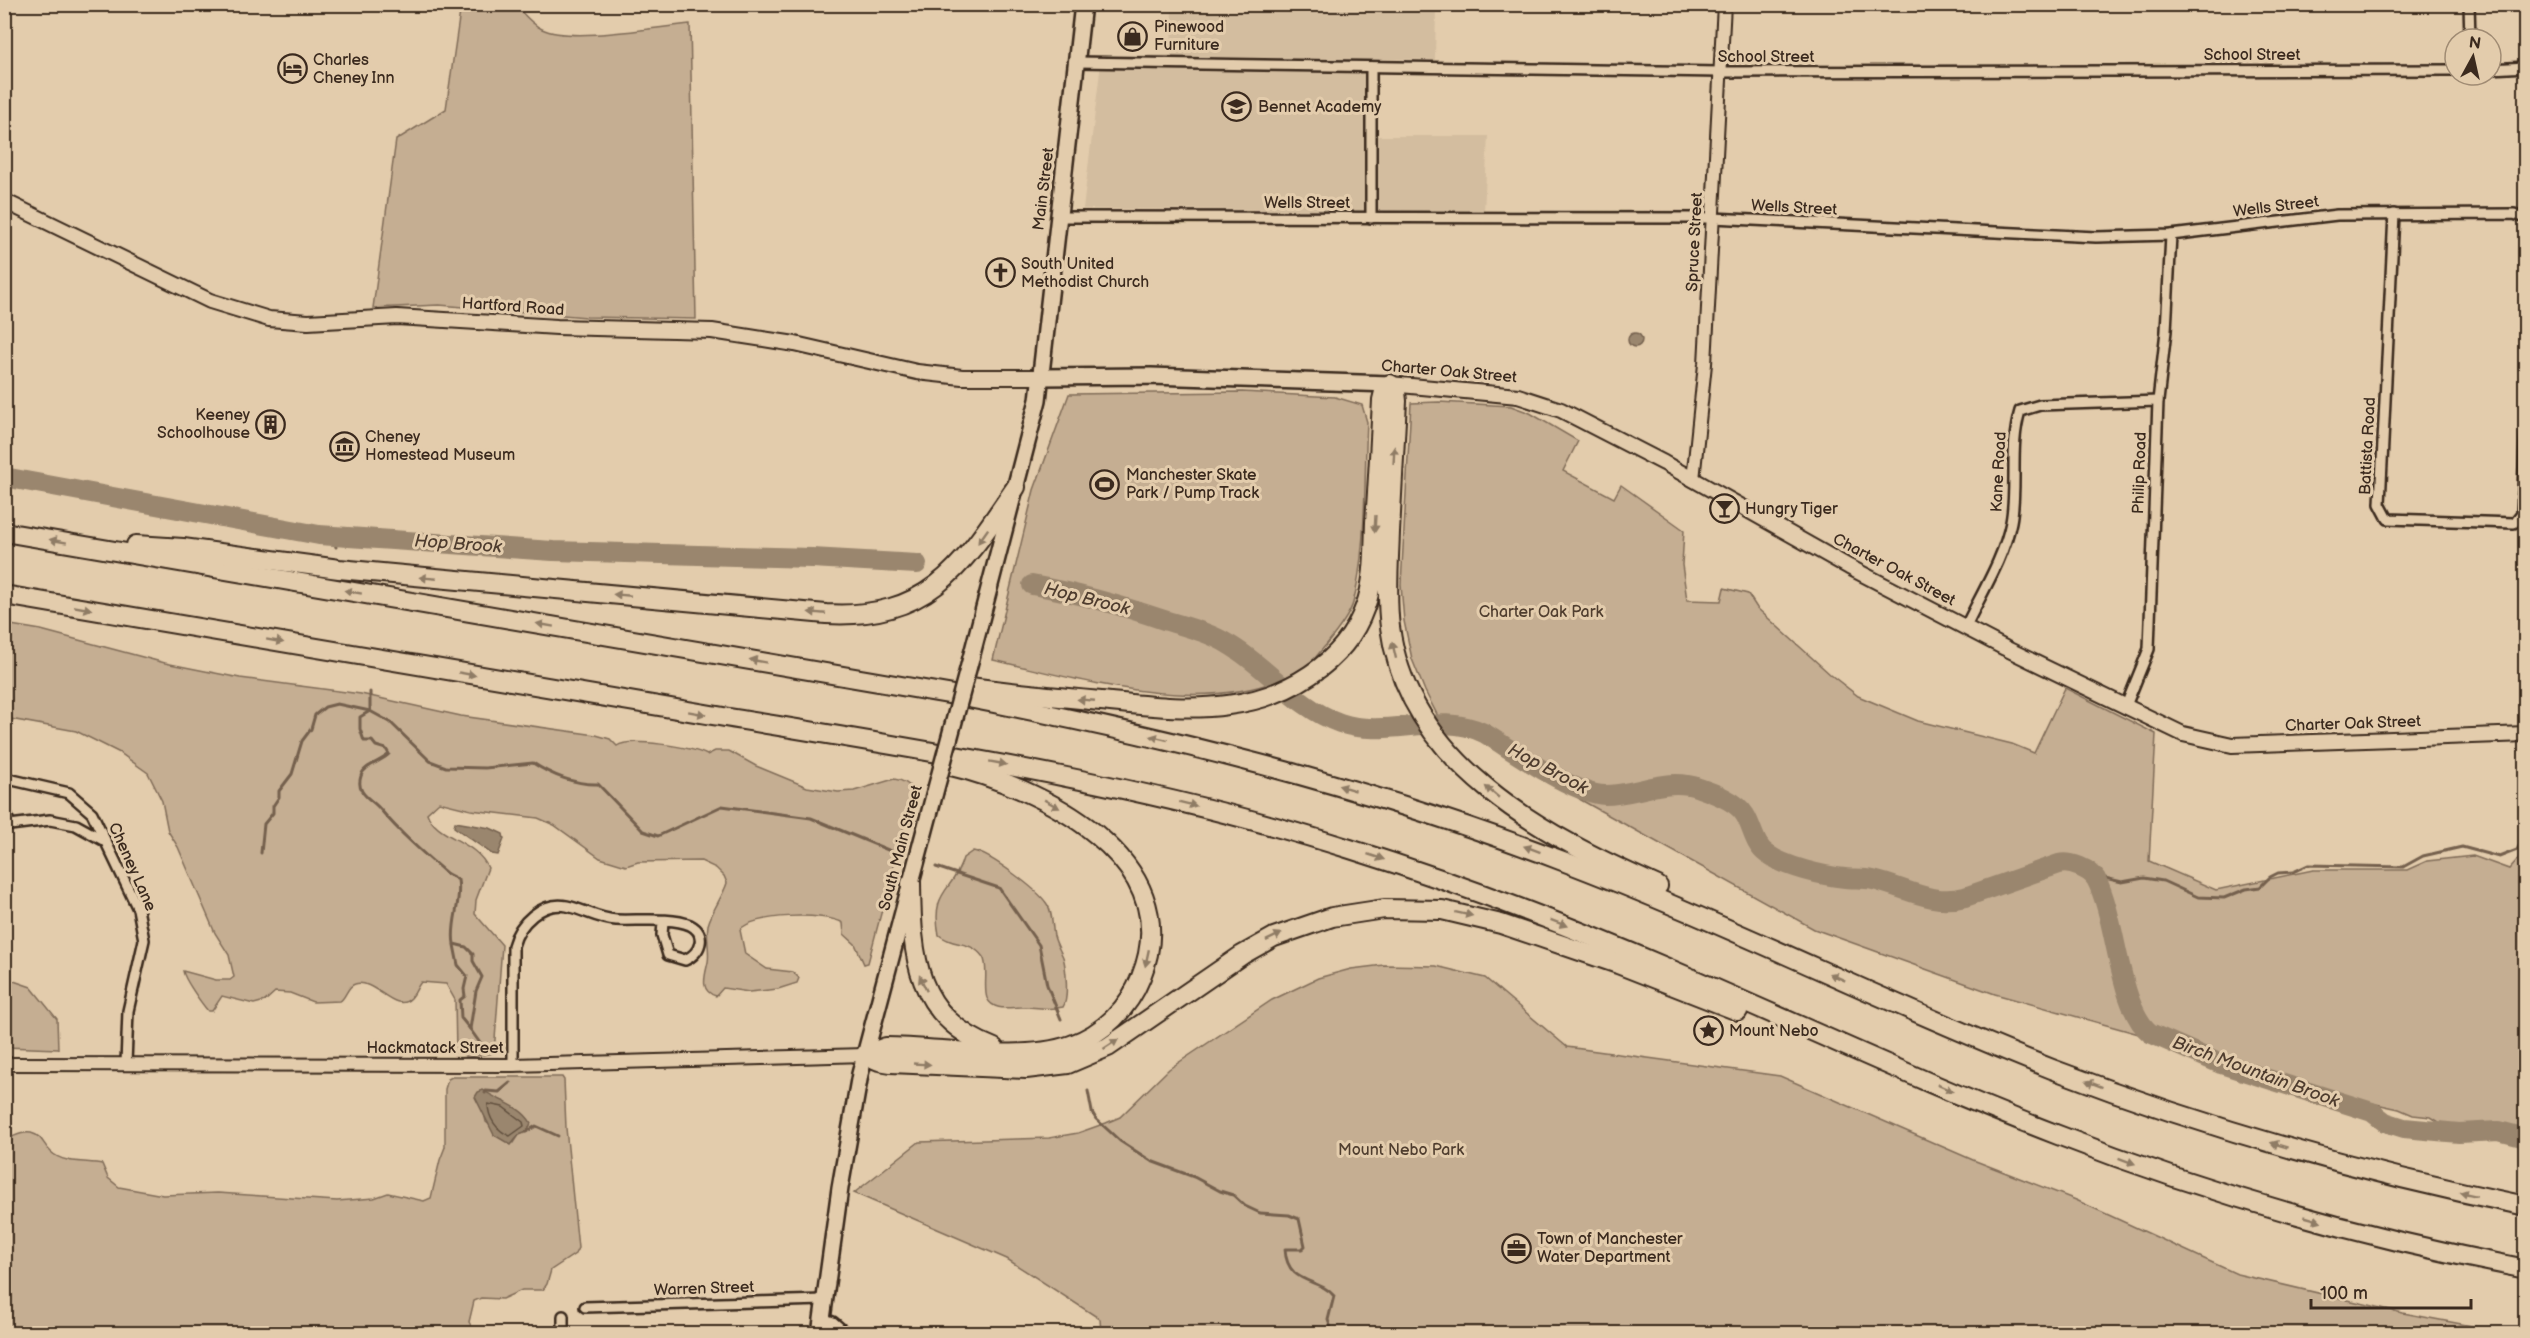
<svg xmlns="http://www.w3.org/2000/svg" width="2530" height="1338" font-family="'Balsamiq Sans',sans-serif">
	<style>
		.built { fill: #d3bd9f }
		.green { fill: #c5ae92; stroke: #806c58; stroke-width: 1.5; fill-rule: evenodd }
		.water { fill: #9a866e; stroke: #74614e; stroke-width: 1.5 }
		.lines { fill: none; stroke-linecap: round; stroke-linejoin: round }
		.shore { stroke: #614f3e; stroke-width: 1.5 }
		.stream { stroke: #74614e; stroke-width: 3 }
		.river { stroke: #9a866e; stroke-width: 20 }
		.minor-casing { stroke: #3b2a1e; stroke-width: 14 }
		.tertiary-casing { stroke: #3b2a1e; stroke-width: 16 }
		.secondary-casing { stroke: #3b2a1e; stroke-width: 18 }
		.primary-casing { stroke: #3b2a1e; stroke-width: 20 }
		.motorway-casing { stroke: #3b2a1e; stroke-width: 22 }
		.minor { stroke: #e3ccac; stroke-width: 9 }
		.tertiary { stroke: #e3ccac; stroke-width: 12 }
		.secondary { stroke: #e3ccac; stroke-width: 14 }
		.primary { stroke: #e3ccac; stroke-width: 15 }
		.motorway { stroke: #e3ccac; stroke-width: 18 }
		.primary-bridge-casing { stroke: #3b2a1e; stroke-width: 20; stroke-linecap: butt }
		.primary-bridge { stroke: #e3ccac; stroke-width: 15 }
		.oneway { fill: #8f7b65 }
		.labels { text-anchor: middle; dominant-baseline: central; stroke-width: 6; stroke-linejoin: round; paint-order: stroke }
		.poi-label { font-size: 16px; fill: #3b2a1e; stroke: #e3ccac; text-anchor: start }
		.street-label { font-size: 16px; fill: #3b2a1e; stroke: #e3ccac }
		.park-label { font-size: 16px; fill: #503e2f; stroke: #e3ccac }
		.water-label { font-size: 18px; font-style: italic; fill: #4e3c2e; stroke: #e3ccac }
	</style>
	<rect width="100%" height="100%" fill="#e3ccac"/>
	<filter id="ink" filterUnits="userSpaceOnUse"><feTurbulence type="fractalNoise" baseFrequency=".0167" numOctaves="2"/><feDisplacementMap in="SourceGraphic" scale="12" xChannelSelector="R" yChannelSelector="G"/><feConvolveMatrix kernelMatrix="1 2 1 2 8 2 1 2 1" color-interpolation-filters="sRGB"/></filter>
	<g filter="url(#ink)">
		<polygon class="built" points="1268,4 1436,5 1435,60 1379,59 1377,136 1488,136 1484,211 1083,209 1102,55 1171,55 1172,5 1201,5 1201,11 1267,11"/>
		<g class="green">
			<path d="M461,5h54c8,8 16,19 27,24 29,14 114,-2 148,-5l6,295 -109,-2 -148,-12 -66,3 23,-168 50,-31z"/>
			<path d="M1242,392l93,5 27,8 5,17c-3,54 0,129 -14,181 -4,14 -18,31 -27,42 -6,6 -11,15 -18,20 -87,58 -221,16 -315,-5l41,-170 35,-96z"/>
			<polygon points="1439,402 1511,406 1530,413 1578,441 1563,471 1614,498 1621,485 1684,530 1682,565 1687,600 1721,601 1724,588 1748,594 1757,608 1831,675 1858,696 1918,721 2012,744 2034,753 2065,688 2156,734 2149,861 2216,890 2313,870 2407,870 2427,861 2473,856 2509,869 2525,851 2526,944 2519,1007 2521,1109 2525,1109 2525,1141 2498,1137 2439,1122 2431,1117 2413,1115 2399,1109 2312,1090 2146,1036 1995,994 1814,929 1581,800 1542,770 1489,738 1443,726 1425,691 1412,659 1404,621 1401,585 1411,403"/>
			<path d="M5,624l36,6 124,33 75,15 121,16 100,22 135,19 14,4 7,7c12,-9 75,1 90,9l8,-4h14l27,15 51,21 31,5 16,-1 40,-12c8,1 17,5 19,13l-45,171 -4,1 -9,-20 -11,-10 -1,-11c-17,-11 -93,-9 -103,7l5,24 22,15 26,3 6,6 -2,5 -19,6 -29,3 -26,-4 -7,8c-17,-5 -11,-20 -8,-34 2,-10 -2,-24 0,-37 4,-15 14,-27 19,-42l-3,-7 -8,-8 -15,-7 -63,1 -12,4 -26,-8 -46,-33 -16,-7 -67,-8 -32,-8 -12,11c8,25 49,27 61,55l-12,32 -1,14 27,31 -8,108 -26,4 -12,-5 -1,-52 -9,-16 -25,-2c-4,5 -6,12 -10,16 -16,17 -36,-20 -56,-14 -8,2 -9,14 -15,17l-27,1 -23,-9 -15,-1 -10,9 -11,3 -32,-8 -10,15h-4c-6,-7 -24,-32 -25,-40l33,9h14l4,-3 -5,-22 -14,-22 -37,-86 -10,-16 -6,-30 -14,-28 -28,-20 -44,-22 -71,-13z"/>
			<path d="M973,851c16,2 65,39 74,53 6,8 5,23 7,32 2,8 6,14 9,21 3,10 6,42 0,50 -16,4 -27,-1 -42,0 -10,0 -28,5 -34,-9 -4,-10 2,-32 -4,-41 -14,-18 -28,-9 -44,-22 -9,-46 15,-43 24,-77z"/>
			<polygon points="1384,965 1436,966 1485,978 1567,1047 1780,1076 1973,1160 2076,1200 2237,1274 2403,1313 2509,1333 1101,1333 1100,1319 1007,1259 854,1193 919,1142 1049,1138 1078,1133 1106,1123 1120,1117 1169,1069 1272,1000 1318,978 1351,969"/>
			<polygon points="5,978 31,987 57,1019 58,1049 5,1047"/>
			<path d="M452,1077h110l2,3 2,48 12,120 -3,6 -24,16 -4,14 -4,6h-21l-20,9 -21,-1 -7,3 -5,21 6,11 -470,1v-195c9,-1 15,-8 26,-6 12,3 12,12 20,19 12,12 36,9 51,12l6,14 11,9 44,8 55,-2 119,8 37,-3 14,-5 36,8 7,-3 9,-38 5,-13v-58l3,-10zM494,1098l11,4 22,30 -8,3 -5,8 -28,-21 -2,-9z"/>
		</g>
		<g class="water">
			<circle cx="1635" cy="340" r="7"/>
			<polygon points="455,822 490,828 503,834 504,839 498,855 492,854 454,827"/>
			<path d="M483,1090c15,11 39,16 48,33l-4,9 -8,3 -8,10 -17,-10 -19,-38 3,-5z"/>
		</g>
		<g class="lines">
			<path class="shore" d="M488,1104l15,3 20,15 1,4 -14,10c-13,-5 -22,-18 -22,-32z"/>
			<g class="stream">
				<polyline points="332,536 336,547"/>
				<path d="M370,692v19l20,11 40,39 16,6 39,1 48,-5c18,12 43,22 65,21l45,47 15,5 64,-30 89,12 82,34"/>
				<path d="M370,711l-10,6v12l4,12h8l4,5 10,3 3,5c-8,8 -25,11 -28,22 -6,18 11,23 19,33 20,24 43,44 66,64 4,3 8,3 12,7 4,22 -8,43 -4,64l12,3 7,7v7l9,16 -6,14 -6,38 10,14 20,7"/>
				<polyline points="261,853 264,824 273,813 273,806 279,797 279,791 292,774 302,741 311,729 315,715 325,707 337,704 370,711"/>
				<polyline points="936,867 999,888 1039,945 1047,985 1061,1019"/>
				<polyline points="2092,875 2122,882 2144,878 2163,881 2198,897 2224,898 2246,889 2260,887 2270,877 2278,873 2293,872 2308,865 2403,867 2423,856 2462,847 2499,857 2517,850 2526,833"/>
				<polyline points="454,945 458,965 467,976 464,989 465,996 460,1000 461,1018 470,1029"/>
				<path d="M1088,1091l4,21 4,7 24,22 31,20 43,16 26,14 13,4 12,11 15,7 29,2 10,4 6,27 -3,3h-17c2,37 34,28 49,47l-6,24 5,14"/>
				<polyline points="485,1093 486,1091 499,1092 510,1083"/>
				<polyline points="526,1132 536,1126 558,1136"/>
			</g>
			<g class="river">
				<polyline points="4,477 319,535 553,551 812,558 917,564"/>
				<path d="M1032,585c45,8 88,20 132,35 22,7 44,12 64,24 39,22 68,64 112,79 47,16 99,-12 144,10 30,18 88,61 121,62 32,0 63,-19 94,-7 15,5 38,13 46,27 8,13 9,30 22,39 18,13 57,22 78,24 9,1 19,0 28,2 32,7 58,26 92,17l94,-33c11,-3 31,5 37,15 21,39 22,128 54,154l71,31 151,48 13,10 19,6 55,5 40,-2 27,7"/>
			</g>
			<defs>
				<g id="minor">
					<polyline points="2469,4 2470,39"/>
					<polyline points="1077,62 1720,72 2455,70"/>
					<polyline points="1371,67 1371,218"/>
					<polyline points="2491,69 2526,67"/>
					<polyline points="2394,214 2380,504 2388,519 2514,523 2522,513 2526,422"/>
					<polyline points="1059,217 1713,218 2096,237 2171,235 2337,215 2514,214 2526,218"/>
					<path d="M1965,628c16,-34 39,-70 46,-106 7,-37 -2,-74 9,-111l20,-6 118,-4"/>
					<polyline points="2125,708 2149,649 2158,401 2166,331 2171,235"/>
					<polyline points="4,778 69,793 92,813 138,909 144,940 128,1011 126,1064"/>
					<polyline points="4,808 10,825"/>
					<polyline points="4,828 10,825 50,820 76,825 105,841"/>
					<path d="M513,1065v-119c6,-23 29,-45 54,-40 18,4 31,13 49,14 20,1 56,-3 74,5 18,9 10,29 -5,35l-17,-5 -6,-20 1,-13"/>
					<polyline points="585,1307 824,1300"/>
					<polyline points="563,1316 563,1334"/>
					<polyline points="822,1318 833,1322 847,1334"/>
				</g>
				<g id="tertiary">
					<polyline points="1693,480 1705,364 1724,4"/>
					<polyline points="4,1064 513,1065 865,1055"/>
				</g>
				<g id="secondary">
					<polyline points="4,201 210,301 269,319 308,322 397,317 557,327 712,331 795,344 917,372 962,377 1041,377"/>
					<polyline points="1390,384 1518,396 1561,410 1664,463 1849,567 2005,648 2183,734 2232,745 2526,734"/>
				</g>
				<g id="primary">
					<polyline points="1041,377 1151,376 1390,384"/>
					<polyline points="971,658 1038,400 1083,4"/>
					<polyline points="820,1334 840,1188 860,1074 935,792"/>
				</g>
				<g id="motorway">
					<path d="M4,532l944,162c208,40 413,90 612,166 167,63 326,144 492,209 154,59 312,104 474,137"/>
					<path d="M136,545l47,3 156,21 487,45c104,6 137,-49 190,-127"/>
					<path d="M4,595c234,40 468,80 702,119 216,36 434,68 644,135 109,34 215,75 320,120 129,55 257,116 388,166 151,59 308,103 468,134"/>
					<path d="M970,687c44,6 88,10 131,14 42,4 85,10 127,4 57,-7 117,-41 137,-98 10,-27 9,-57 10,-85 3,-41 5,-81 7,-122l2,-8 6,-8 6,8 1,9c-2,44 -5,87 -7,131 -1,32 -4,64 0,95 18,137 154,209 268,259"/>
					<path d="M911,883c1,74 4,134 83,165"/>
					<polyline points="865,1055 879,1061 891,1063 1026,1069 1068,1064 1108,1047 1242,955 1274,937 1332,917 1384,909 1442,910 1501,924 1618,964 1738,1011"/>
					<path d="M865,1055l21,-8c55,0 134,16 185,-2 32,-11 58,-37 70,-68 48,-119 -103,-191 -194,-212"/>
				</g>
			</defs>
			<use href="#minor" class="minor-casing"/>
			<use href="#tertiary" class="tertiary-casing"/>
			<use href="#secondary" class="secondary-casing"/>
			<use href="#primary" class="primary-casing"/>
			<use href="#motorway" class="motorway-casing"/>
			<use href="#minor" class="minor"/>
			<use href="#tertiary" class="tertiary"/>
			<use href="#secondary" class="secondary"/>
			<use href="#primary" class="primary"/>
			<use href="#motorway" class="motorway"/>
			<defs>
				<polyline id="primary-bridge" points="935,792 971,658"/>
			</defs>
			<use href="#primary-bridge" class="primary-bridge-casing"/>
			<use href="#primary-bridge" class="primary-bridge"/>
		</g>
		<defs><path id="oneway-solid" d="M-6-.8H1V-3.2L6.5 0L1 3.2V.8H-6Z" transform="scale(1.5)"/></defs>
		<g class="oneway">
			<use href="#oneway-solid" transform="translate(1394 455) rotate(-87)"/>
			<use href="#oneway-solid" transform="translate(1375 524) rotate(93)"/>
			<use href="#oneway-solid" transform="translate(983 536) rotate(125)"/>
			<use href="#oneway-solid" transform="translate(58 541) rotate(-170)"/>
			<use href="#oneway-solid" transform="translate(428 578) rotate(-175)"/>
			<use href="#oneway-solid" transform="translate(353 592) rotate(-170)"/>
			<use href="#oneway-solid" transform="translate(622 595) rotate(-175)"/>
			<use href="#oneway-solid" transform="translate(83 608) rotate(10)"/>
			<use href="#oneway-solid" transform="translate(817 613) rotate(-175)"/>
			<use href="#oneway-solid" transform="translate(545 625) rotate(-170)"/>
			<use href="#oneway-solid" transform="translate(275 641) rotate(10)"/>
			<use href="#oneway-solid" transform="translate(1394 650) rotate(-103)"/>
			<use href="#oneway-solid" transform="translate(758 661) rotate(-170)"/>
			<use href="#oneway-solid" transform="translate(467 674) rotate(10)"/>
			<use href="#oneway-solid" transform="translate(1086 700) rotate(-175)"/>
			<use href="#oneway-solid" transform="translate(697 713) rotate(10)"/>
			<use href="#oneway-solid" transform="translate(1159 738) rotate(-167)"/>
			<use href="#oneway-solid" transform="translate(998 763) rotate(10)"/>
			<use href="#oneway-solid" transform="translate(1347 788) rotate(-163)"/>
			<use href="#oneway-solid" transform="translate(1492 792) rotate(-140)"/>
			<use href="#oneway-solid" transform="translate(1052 804) rotate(29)"/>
			<use href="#oneway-solid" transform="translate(1188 804) rotate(14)"/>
			<use href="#oneway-solid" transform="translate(1532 849) rotate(-160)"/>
			<use href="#oneway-solid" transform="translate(1376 857) rotate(18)"/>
			<use href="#oneway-solid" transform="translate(1464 914) rotate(12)"/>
			<use href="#oneway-solid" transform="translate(1559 923) rotate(21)"/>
			<use href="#oneway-solid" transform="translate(1274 937) rotate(-26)"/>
			<use href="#oneway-solid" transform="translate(1147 958) rotate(102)"/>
			<use href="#oneway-solid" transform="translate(1837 977) rotate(-156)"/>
			<use href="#oneway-solid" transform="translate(923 983) rotate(-115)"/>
			<use href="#oneway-solid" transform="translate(1111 1044) rotate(-33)"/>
			<use href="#oneway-solid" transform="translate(922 1064) rotate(3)"/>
			<use href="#oneway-solid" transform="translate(2094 1084) rotate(-160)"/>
			<use href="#oneway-solid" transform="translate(1945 1088) rotate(24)"/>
			<use href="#oneway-solid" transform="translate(2279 1145) rotate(-163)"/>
			<use href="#oneway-solid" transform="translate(2127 1161) rotate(20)"/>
			<use href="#oneway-solid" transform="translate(2468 1194) rotate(-168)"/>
			<use href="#oneway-solid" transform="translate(2313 1219) rotate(16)"/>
		</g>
	</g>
	<defs>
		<symbol id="shop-ring" viewBox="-11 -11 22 22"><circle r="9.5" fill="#e3ccac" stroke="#3b2a1e" stroke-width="1.5"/><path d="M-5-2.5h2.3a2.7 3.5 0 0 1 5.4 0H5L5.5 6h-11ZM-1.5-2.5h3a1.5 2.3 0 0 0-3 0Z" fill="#3b2a1e"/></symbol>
		<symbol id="hotel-ring" viewBox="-11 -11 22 22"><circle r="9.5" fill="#e3ccac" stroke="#3b2a1e" stroke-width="1.5"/><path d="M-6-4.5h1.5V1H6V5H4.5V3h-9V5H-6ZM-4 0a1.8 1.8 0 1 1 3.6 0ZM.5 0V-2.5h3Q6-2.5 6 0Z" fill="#3b2a1e"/></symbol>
		<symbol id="school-ring" viewBox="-11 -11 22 22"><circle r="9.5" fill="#e3ccac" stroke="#3b2a1e" stroke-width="1.5"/><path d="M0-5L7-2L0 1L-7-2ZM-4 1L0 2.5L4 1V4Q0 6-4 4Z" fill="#3b2a1e"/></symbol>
		<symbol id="church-ring" viewBox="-11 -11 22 22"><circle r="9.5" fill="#e3ccac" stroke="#3b2a1e" stroke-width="1.5"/><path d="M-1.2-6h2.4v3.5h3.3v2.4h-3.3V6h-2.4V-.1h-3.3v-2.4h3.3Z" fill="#3b2a1e"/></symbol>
		<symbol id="building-ring" viewBox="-11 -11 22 22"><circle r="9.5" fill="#e3ccac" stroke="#3b2a1e" stroke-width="1.5"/><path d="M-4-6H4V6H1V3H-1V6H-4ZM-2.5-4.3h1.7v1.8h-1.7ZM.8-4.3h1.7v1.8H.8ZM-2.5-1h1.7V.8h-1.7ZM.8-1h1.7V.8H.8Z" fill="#3b2a1e"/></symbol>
		<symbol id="museum-ring" viewBox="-11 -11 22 22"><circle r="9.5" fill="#e3ccac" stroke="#3b2a1e" stroke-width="1.5"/><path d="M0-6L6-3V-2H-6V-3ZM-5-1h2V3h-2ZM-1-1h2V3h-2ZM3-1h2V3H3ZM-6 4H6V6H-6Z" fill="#3b2a1e"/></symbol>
		<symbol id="stadium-ring" viewBox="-11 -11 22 22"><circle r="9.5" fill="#e3ccac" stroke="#3b2a1e" stroke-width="1.5"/><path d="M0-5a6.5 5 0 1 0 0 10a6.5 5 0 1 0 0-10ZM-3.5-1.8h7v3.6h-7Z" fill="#3b2a1e"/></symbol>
		<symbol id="bar-ring" viewBox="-11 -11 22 22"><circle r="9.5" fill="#e3ccac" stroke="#3b2a1e" stroke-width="1.5"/><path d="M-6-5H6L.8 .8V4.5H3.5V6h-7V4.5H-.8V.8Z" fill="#3b2a1e"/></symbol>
		<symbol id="sight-ring" viewBox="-11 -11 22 22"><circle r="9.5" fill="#e3ccac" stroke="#3b2a1e" stroke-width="1.5"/><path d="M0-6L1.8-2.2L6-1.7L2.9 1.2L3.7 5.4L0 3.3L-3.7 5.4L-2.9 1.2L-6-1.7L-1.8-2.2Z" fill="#3b2a1e"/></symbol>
		<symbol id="office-ring" viewBox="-11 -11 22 22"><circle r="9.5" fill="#e3ccac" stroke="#3b2a1e" stroke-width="1.5"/><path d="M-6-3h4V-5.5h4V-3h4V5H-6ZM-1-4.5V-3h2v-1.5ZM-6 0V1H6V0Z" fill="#3b2a1e"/></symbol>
	</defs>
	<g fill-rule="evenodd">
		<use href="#shop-ring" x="1116" y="20" width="33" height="33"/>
		<use href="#hotel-ring" x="276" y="52" width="33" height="33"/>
		<use href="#school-ring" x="1220" y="90" width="33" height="33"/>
		<use href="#church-ring" x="984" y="256" width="33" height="33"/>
		<use href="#building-ring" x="254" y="408" width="33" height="33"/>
		<use href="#museum-ring" x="328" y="430" width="33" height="33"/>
		<use href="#stadium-ring" x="1088" y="468" width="33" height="33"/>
		<use href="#bar-ring" x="1708" y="492" width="33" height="33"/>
		<use href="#sight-ring" x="1692" y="1014" width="33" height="33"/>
		<use href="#office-ring" x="1500" y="1232" width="33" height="33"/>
	</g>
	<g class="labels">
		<g class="poi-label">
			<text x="1154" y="27">Pinewood<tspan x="1154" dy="18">Furniture</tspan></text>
			<text x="313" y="60">Charles<tspan x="313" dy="18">Cheney Inn</tspan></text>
			<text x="1258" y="107">Bennet Academy</text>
			<text x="1021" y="264">South United<tspan x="1021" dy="18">Methodist Church</tspan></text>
			<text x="250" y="415" text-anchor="end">Keeney<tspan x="250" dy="18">Schoolhouse</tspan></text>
			<text x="365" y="437">Cheney<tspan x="365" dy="18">Homestead Museum</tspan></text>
			<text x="1126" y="475">Manchester Skate<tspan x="1126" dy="18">Park / Pump Track</tspan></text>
			<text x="1745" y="509">Hungry Tiger</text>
			<text x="1729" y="1031">Mount Nebo</text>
			<text x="1537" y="1239">Town of Manchester<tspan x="1537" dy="18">Water Department</tspan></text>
		</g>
		<g class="street-label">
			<text x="2252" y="55">School Street</text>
			<text x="1766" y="57">School Street</text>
			<text transform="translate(1044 189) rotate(-83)">Main Street</text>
			<text x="1307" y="203">Wells Street</text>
			<text transform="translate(2276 207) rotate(-7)">Wells Street</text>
			<text transform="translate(1794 208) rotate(3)">Wells Street</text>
			<text transform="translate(1695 242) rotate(-87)">Spruce Street</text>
			<text transform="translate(513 307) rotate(4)">Hartford Road</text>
			<text transform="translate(1449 372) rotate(5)">Charter Oak Street</text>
			<text transform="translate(2368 446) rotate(-87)">Battista Road</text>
			<text transform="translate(1999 472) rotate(-87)">Kane Road</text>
			<text transform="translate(2140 473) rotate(-88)">Philip Road</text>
			<text transform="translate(1894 570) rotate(28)">Charter Oak Street</text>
			<text transform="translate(2353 724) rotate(-2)">Charter Oak Street</text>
			<text transform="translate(901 848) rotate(-75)">South Main Street</text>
			<text transform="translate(132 867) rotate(66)">Cheney Lane</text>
			<text x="435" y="1048">Hackmatack Street</text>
			<text transform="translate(704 1289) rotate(-2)">Warren Street</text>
		</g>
		<g class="park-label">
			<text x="1541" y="612">Charter Oak Park</text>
			<text x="1401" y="1150">Mount Nebo Park</text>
		</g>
		<g class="water-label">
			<text transform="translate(458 544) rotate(4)">Hop Brook</text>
			<text transform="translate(1087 599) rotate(14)">Hop Brook</text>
			<text transform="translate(1548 769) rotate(28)">Hop Brook</text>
			<text transform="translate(2256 1072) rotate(20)">Birch Mountain Brook</text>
		</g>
	</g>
	<rect width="2530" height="1338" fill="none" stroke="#e3ccac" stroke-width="24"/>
	<rect x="12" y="12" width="2506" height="1314" fill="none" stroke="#3b2a1e" stroke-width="2" filter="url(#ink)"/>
	<g transform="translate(2473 57) rotate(8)"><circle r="28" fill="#e3ccac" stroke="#a08b73" stroke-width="1.5"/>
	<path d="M0-4.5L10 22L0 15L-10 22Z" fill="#3b2a1e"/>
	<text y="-9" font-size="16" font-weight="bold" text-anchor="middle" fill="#3b2a1e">N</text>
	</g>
	<path d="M2311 1299v9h160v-9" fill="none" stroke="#3b2a1e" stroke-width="3"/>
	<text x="2320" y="1299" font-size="18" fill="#3b2a1e" stroke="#e3ccac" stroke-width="4.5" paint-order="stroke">100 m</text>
</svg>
